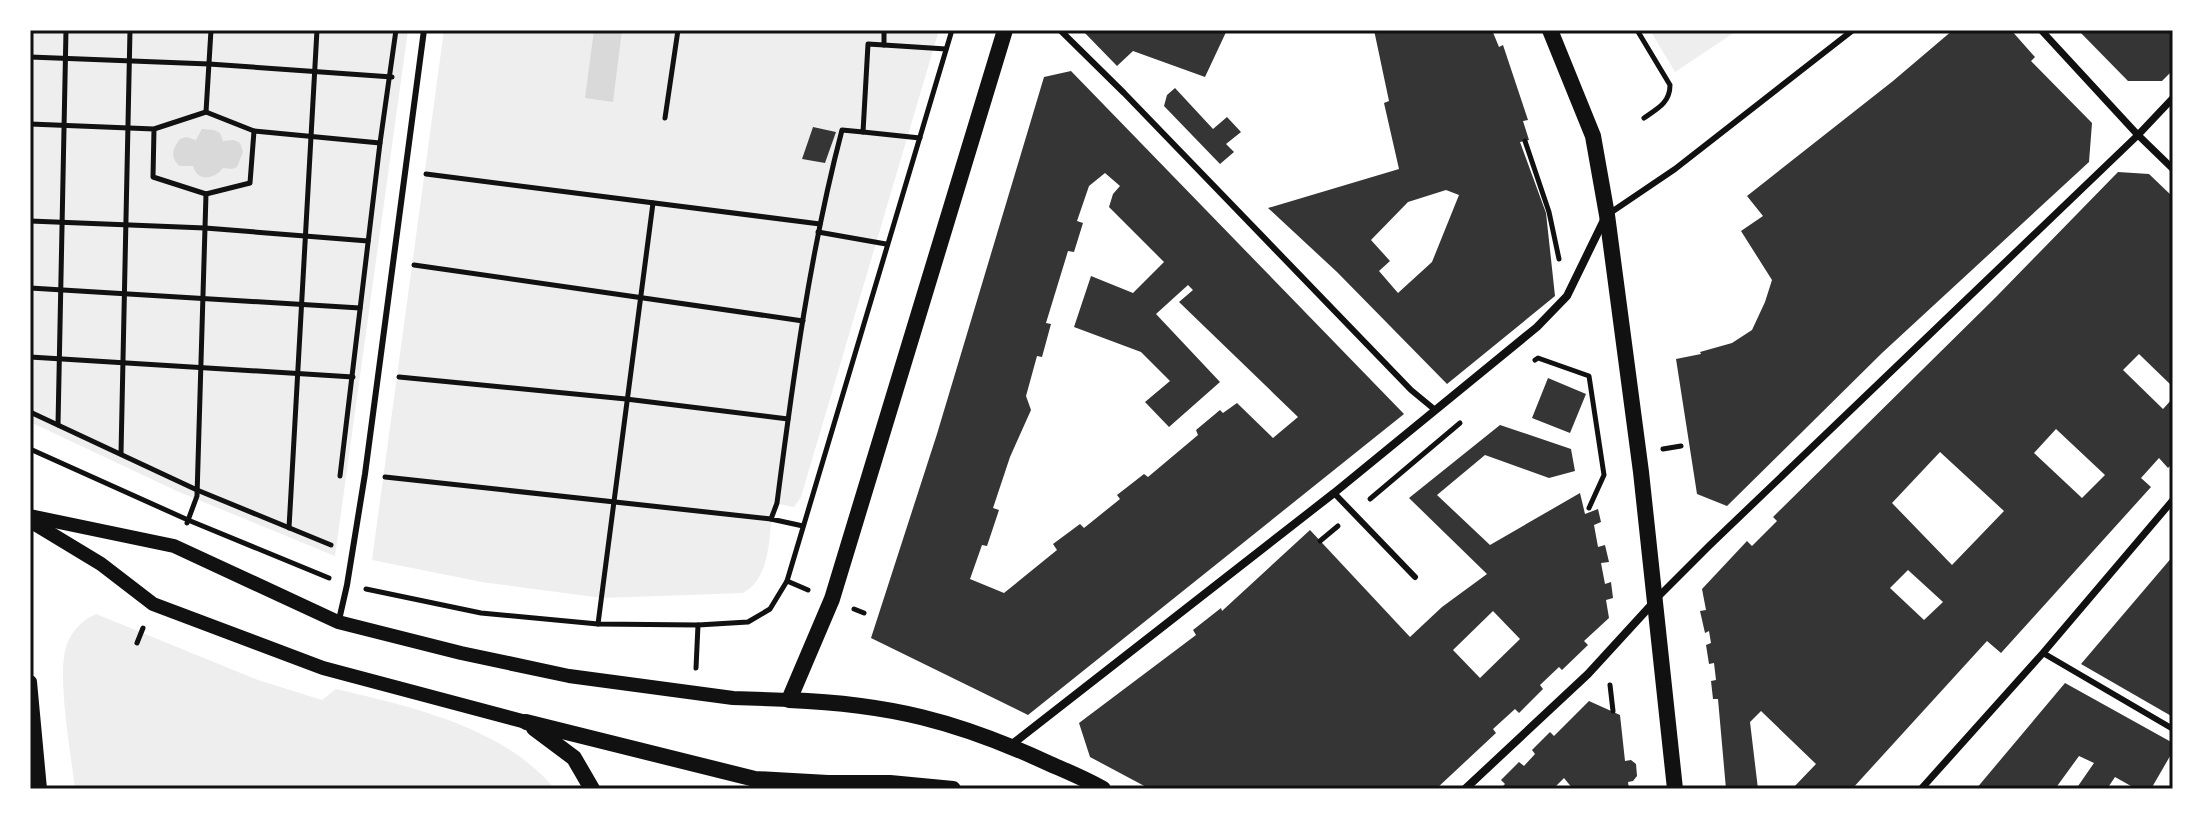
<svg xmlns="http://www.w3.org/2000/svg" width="2203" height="819" font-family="Poppins,sans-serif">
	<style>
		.green { fill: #eee; fill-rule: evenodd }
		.water { fill: #d9d9d9 }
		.building { fill: #353535; fill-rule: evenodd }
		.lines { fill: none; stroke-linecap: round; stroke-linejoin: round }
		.path { stroke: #111; stroke-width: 5 }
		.service { stroke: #111; stroke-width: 6 }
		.pedestrian { stroke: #111; stroke-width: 7 }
		.minor { stroke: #111; stroke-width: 8 }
		.tertiary { stroke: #111; stroke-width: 14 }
		.secondary { stroke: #111; stroke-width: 16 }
		.neatline { fill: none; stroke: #111; stroke-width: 3 }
	</style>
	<rect width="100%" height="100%" fill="#fff"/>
	<g class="green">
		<polygon points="30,30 408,30 335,556 179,492 30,422"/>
		<path d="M444,30h495l-138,467 -7,10 -21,-4c-4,29 -1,75 -30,90l-141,5 -120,-16 -110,-22zM813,128l23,4 -11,31 -23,-4z"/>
		<polygon points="1650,30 1738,30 1675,72"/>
		<path d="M96,614l162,66 64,20 14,-11c76,18 167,38 219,100h-480c-4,-34 -17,-107 -10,-138 4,-17 15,-30 31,-37z"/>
	</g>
	<g class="water">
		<polygon points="594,30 622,30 613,102 585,98"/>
		<path d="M202,129l12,1 6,3 3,8 11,-1 6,3 3,9 -6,15 -5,2 -9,-1c-9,11 -25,15 -30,-2h-13c-10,-8 -8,-17 0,-27l6,-2 10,3z"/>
	</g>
	<g class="building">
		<polygon points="1082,30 1227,30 1205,77 1133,51 1117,66"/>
		<path d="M1374,30h118l7,17 4,-2 25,75 -5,1 6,19 -9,2 26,71 9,83 -108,88 -110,-112 -69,-64 131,-39 -15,-66 5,-2zM1446,190l13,5 -27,67 -34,31 -19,-22 11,-10 -19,-21 37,-38z"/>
		<polygon points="1953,30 2011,30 2035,57 2031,61 2092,123 2089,162 1882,353 1727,506 1697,494 1676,359 1701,354 1700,352 1732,343 1752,330 1765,302 1772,280 1741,231 1763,216 1747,196 1893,81"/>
		<polygon points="2078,30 2173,30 2173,70 2162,81 2128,81"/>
		<path d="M1071,71l333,343 -376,301 -157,-77 66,-204 107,-357zM1105,173l15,13 -7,8 -4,13 55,55 -31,31 -42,-17 -17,51 67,25 29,29 -25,21 24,25 51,-45 -64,-68 32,-29 5,5 -14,12 119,115 -25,21 -36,-35 -14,10 -3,-3 -24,20 2,5 -50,42 -4,-3 -27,21 3,4 -36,29 -4,-4 -27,20 4,6 -53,43 -34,-14 12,-34 5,1 12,-36 -6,-2 17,-51 21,-47 -5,-14 11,-40 5,1 9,-33 -5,-1 22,-72 6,1 9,-29 -6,-2 12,-35z"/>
		<polygon points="1175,88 1213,129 1227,117 1241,132 1226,144 1234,152 1220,164 1164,106 1167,95"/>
		<polygon points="813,127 836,132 825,163 802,159"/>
		<path d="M2118,172l31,2 24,23v190l-34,-33 -16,16 40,39 10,-11v65l-5,5 -9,-10 -18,20 10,9 -150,166 -14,-12 -135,148h-60l24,-25 -55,-53 -11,11 8,67h-32l-8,-90h-5l-2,-18 5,-1 -2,-17 -5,1 -3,-19 5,-2 -2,-12 -4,2 -5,-22 6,-1 -4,-21 45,-48 5,5 25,-25 -4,-4 223,-220zM2056,429l49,46 -23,23 -48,-45zM1940,452l64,59 -52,54 -60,-62zM1908,570l35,32 -19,18 -34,-32z"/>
		<polygon points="1548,378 1586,394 1570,433 1532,418"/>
		<path d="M1500,425l71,24 4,22 -26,7 -64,-23 -48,40 53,50 90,-52 5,21 13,-5 3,13 -7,3 4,22 7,-2 4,17 -8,1 4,21 6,-2 2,16 -7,2 3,18 -25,23 4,4 -26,25 -3,-3 -19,18 3,4 -24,24 -4,-4 -22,20 3,4 -60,56h-286l-60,-32 -11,-34 117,-88 -3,-5 28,-22 1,3 88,-81 100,107 32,-30 45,-33 -78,-76zM1493,611l27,28 -40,39 -27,-28z"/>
		<polygon points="2173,556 2173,717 2081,664"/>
		<polygon points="2065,683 2173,743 2173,751 2151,789 2129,789 2131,786 2115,777 2107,789 2076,789 2094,763 2079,756 2055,789 1976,789"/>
		<polygon points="1589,701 1620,715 1625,761 1631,760 1636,764 1637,776 1633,781 1628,782 1629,789 1573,789 1564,778 1553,789 1500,789 1505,784 1501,780 1519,762 1524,766 1535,754 1532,750 1550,732 1554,736"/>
	</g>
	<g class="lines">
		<g class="path">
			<path d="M1637,30l33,55c0,18 -13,24 -26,33"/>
			<polyline points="884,45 946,49"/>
			<polyline points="30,57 209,64 392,77"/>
			<polyline points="206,112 211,30"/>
			<polyline points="665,118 678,30"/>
			<polyline points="30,124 154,129 206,112 254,131 250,183 206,194 153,177 154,129"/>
			<polyline points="254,131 380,143"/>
			<polyline points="863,132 920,138"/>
			<polyline points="1525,141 1549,212 1559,259"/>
			<polyline points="426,174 820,224"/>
			<polyline points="30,221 205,228 368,241"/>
			<polyline points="818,232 886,244"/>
			<polyline points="414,265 803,321"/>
			<polyline points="30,288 360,308"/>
			<polyline points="30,357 353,377"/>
			<polyline points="1535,360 1538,358 1589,376 1604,475 1589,508"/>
			<polyline points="399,377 626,399 788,419"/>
			<polyline points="30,412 197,490 331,545"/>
			<polyline points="58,425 66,30"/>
			<polyline points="30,449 188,520 329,578"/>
			<polyline points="1663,449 1681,446"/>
			<polyline points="121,454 130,30"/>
			<polyline points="340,476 380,143 396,30"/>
			<polyline points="385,477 771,519"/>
			<polyline points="1370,499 1460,423"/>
			<polyline points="187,523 197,496 206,194"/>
			<path d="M803,526l-32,-7 6,-16c16,-124 33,-251 65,-373l21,2 5,-88 16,1v-15"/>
			<polyline points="289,528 317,30"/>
			<polyline points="1320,541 1338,526"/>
			<polyline points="787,581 808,590"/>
			<polyline points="366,589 481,613 598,624 698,625 748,622 770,609 787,581 952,30"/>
			<polyline points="854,609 864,613"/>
			<polyline points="598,624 653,203"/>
			<polyline points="137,643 143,628"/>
			<polyline points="696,668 698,625"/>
			<polyline points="1610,685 1613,711"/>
		</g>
		<g class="service">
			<polyline points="1060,30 1124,93 1411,390 1434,409"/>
			<polyline points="1610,213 1675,169 1853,30"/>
			<polyline points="1334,493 1415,577"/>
			<polyline points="339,620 347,585 365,474 424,30"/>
			<polyline points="2043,653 2173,729"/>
		</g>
		<g class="pedestrian">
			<polyline points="2041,30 2138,135 2173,169"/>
			<polyline points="1655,600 1709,546 2138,135 2173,98"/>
			<polyline points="1921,789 2043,653 2173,500"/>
		</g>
		<g class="minor">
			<polyline points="1011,745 1334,493 1537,327 1567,296 1605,218"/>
			<polyline points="1465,789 1588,674 1654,602"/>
		</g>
		<g class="tertiary">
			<polyline points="30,516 174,546 338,622 461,653 569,676 733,698 789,700"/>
			<polyline points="30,521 101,564 153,604 323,668 526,722"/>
			<polyline points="30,682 40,789"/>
		</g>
		<g class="secondary">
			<path d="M1005,30l-173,569 -43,101c100,4 168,21 259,63 18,8 38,16 55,26"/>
			<polyline points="1550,30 1593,136 1607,215 1641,472 1675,789"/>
			<polyline points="526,722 755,779 828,783 890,783 953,789"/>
			<polyline points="534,728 574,758 592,789"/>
		</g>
	</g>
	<rect width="2203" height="819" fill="none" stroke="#ffffff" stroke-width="64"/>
	<rect x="32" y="32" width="2139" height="755" class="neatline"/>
</svg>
